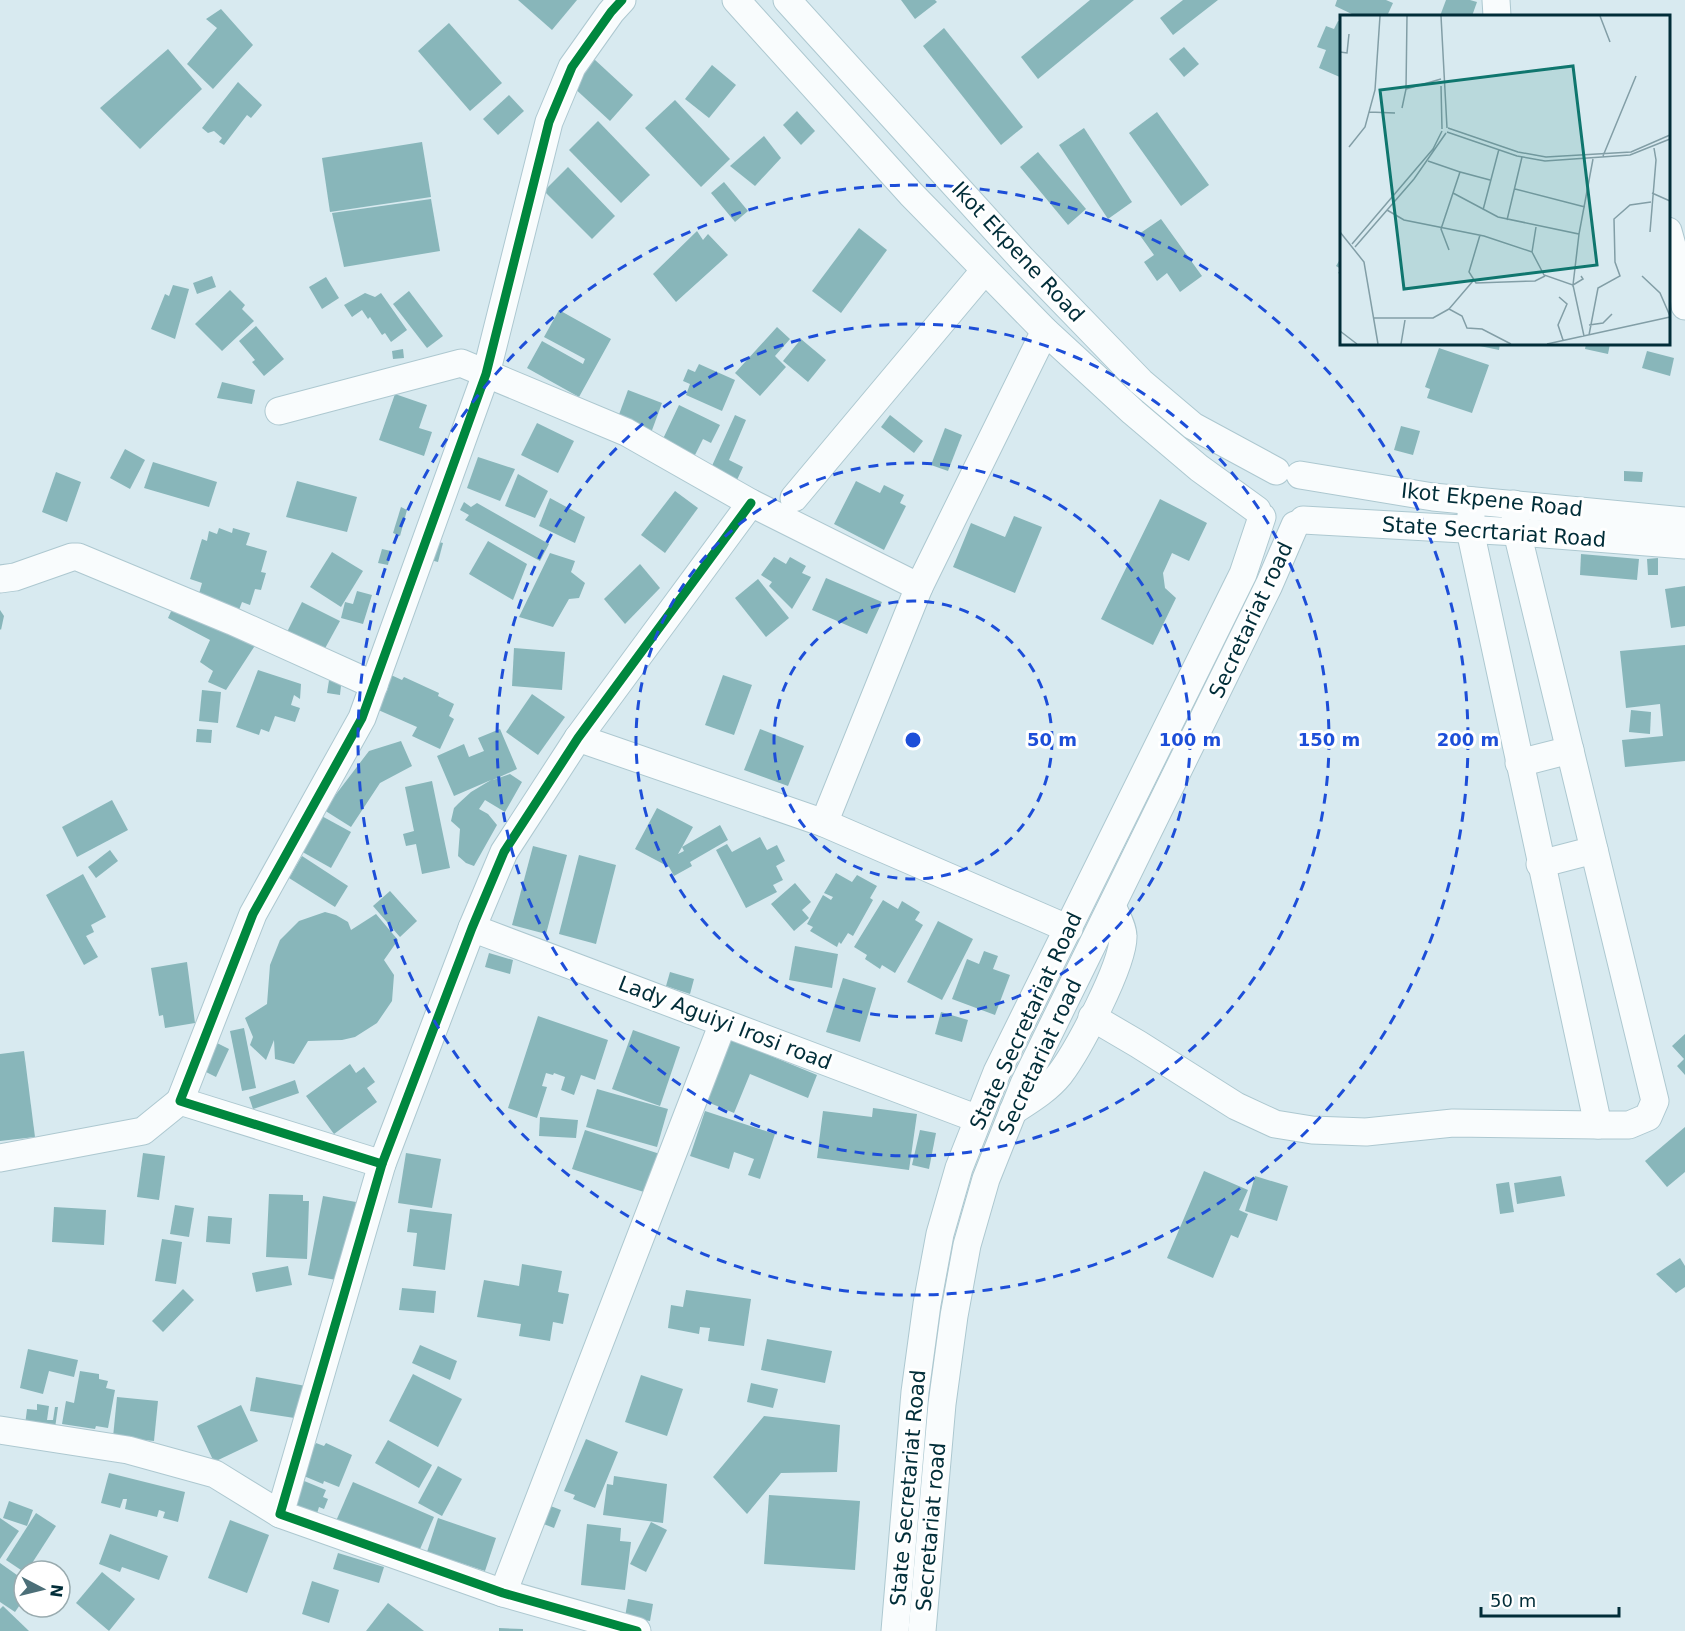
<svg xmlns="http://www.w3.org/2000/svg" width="1685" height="1631" font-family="'DejaVu Sans',sans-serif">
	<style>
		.building { fill: #88b6ba }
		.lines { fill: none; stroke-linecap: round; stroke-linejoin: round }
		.minor-casing { stroke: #adc8d0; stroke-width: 29 }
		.minor { stroke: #f9fcfd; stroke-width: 27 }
		.cycleway-casing { stroke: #fff; stroke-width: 13 }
		.cycleway { stroke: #00873e; stroke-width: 9 }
		.ring { fill: none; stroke: #1d4ed8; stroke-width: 3; stroke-dasharray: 10 8 }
		.labels { text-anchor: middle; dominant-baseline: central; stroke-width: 6; stroke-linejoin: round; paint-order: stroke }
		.street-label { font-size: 21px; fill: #012d38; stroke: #fff }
		.inset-road { fill: none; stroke: #829ea6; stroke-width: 1.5 }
		.view { fill: #0f766e; fill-opacity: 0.15; stroke: #0f766e; stroke-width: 3 }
		.inset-edge { fill: none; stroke: #012d38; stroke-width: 3 }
		.centre { fill: #1d4ed8; stroke: #fff; stroke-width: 3 }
		.ring-label { font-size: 18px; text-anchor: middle; font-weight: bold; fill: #1d4ed8; stroke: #fff; stroke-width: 6; stroke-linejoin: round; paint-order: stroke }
	</style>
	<rect width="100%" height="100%" fill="#d8eaf0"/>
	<g class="building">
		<polygon points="518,0 577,0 552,30"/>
		<polygon points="901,0 935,0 937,2 915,19"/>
		<polygon points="1090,0 1134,0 1038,79 1021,57"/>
		<polygon points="1183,0 1218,0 1173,35 1160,18"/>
		<polygon points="1337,0 1386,0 1393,3 1387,16 1356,16 1335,6"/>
		<polygon points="1446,0 1470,0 1477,2 1472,16 1440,16"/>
		<polygon points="221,9 253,45 213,89 187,64 217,28 206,19"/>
		<polygon points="1338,21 1342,22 1342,78 1319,68 1326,50 1317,47 1326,26 1334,29"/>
		<polygon points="449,23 502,83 470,111 418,51"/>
		<polygon points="944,28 1023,127 1001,145 923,46"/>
		<polygon points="1184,47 1199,64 1184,77 1169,59"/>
		<polygon points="168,49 202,89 140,149 100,108"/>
		<polygon points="594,59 633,95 610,121 571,85"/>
		<polygon points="712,65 736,85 709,118 685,99"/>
		<polygon points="238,82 262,105 251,118 247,115 224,145 219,142 222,138 214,131 208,133 202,128"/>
		<polygon points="509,95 524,111 498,135 483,119"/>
		<polygon points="675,100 730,159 701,187 645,128"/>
		<polygon points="797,111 815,131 801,145 783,125"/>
		<polygon points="1157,112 1209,185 1181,206 1129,133"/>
		<polygon points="598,121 650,175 621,203 569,150"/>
		<polygon points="1084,128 1132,202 1108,219 1059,145"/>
		<polygon points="764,136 781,158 755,186 730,166"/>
		<polygon points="422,142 431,197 330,212 322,158"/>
		<polygon points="1038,152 1086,209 1068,225 1020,167"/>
		<polygon points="568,167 615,216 592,239 544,191"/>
		<polygon points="724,182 748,211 735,222 711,193"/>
		<polygon points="431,199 440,251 344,267 332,213"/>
		<polygon points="1161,219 1202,276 1180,292 1167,273 1157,281 1144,262 1154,255 1139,234"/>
		<polygon points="859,228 887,250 841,313 812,291"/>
		<polygon points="697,231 703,240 708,234 728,255 676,302 653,274"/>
		<polygon points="1342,256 1342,275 1338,273 1341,269 1336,266"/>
		<polygon points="212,276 216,287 197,294 193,283"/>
		<polygon points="326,277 339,298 322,309 309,287"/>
		<polygon points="173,285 189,289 175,339 151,329 165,294 169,296"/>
		<polygon points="230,290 245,305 242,309 254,321 222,351 195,324"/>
		<polygon points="409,291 443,336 427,348 393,304"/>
		<polygon points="365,293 375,297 381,293 407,330 391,342 385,333 382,335 370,317 368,319 362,310 352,317 344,305"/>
		<polygon points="559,310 611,339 579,397 527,368 542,341 583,364 585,359 544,337"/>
		<polygon points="256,326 284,359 264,376 252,362 255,360 239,341"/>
		<polygon points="777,327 790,339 775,356 786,367 760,396 735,373"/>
		<polygon points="801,339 826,360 808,382 783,361"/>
		<polygon points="1470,344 1500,344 1499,350"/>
		<polygon points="1586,344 1610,344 1608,354 1585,349"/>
		<polygon points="1439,348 1489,365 1472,413 1427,398 1430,389 1425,387"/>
		<polygon points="403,349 404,358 393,359 392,351"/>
		<polygon points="1647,351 1674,358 1670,376 1642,368"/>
		<polygon points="699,364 735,380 722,411 686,395 690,384 683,381 688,369 695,372"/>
		<polygon points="222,382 255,390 252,404 217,398"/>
		<polygon points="628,390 662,403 651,433 617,420"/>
		<polygon points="395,394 427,405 419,428 432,432 424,456 379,440"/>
		<polygon points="679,405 720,425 711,443 703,439 694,457 662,441"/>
		<polygon points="735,415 746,420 729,460 743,467 737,480 711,468"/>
		<polygon points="890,415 923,441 914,453 881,427"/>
		<polygon points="537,423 574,441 558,473 521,455"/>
		<polygon points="1401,426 1420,431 1413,455 1394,450"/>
		<polygon points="945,428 962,435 948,471 931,465"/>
		<polygon points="125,449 145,460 130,489 110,478"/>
		<polygon points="478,457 515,469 500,501 467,488"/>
		<polygon points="153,462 217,482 209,507 144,488"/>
		<polygon points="1624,471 1643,472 1642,482 1624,481"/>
		<polygon points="56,472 81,482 67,522 42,512"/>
		<polygon points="518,474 548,491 535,518 505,506"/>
		<polygon points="297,481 357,497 347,532 286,517"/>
		<polygon points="856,481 880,493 884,485 904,495 900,503 906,506 884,550 834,524"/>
		<polygon points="675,491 698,508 665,553 641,535"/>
		<polygon points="550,498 585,517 575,543 539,526"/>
		<polygon points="1160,499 1207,523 1189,561 1172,553 1163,573 1165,588 1176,598 1153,645 1101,619"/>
		<polygon points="464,502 471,507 477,503 549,544 540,561 465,520 469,515 460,510"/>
		<polygon points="401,507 407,510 400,536 393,533"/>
		<polygon points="1014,516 1042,527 1015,593 953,567 971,523 1005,537"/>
		<polygon points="219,528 232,533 233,528 250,533 246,545 267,551 261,572 266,573 261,590 255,589 250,605 242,602 239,610 198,597 202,583 190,579 202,539 207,541 209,531 217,534"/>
		<polygon points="431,540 443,543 438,562 426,559"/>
		<polygon points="488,541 527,564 513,600 469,574"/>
		<polygon points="382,549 391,551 388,565 378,563"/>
		<polygon points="332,552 363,571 341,607 310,587"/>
		<polygon points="550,553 575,561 571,572 585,583 579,598 569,599 553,627 519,617"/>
		<polygon points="1581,554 1639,559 1637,580 1580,575"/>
		<polygon points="774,557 786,564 790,557 806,566 802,573 811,577 792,609 769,586 772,582 761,575"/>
		<polygon points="1658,558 1658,575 1648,575 1647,559"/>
		<polygon points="640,564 660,588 625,624 604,599"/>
		<polygon points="826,578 882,602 867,634 812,610"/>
		<polygon points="758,579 789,618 766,637 735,598"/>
		<polygon points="1685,586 1685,626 1671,628 1665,589"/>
		<polygon points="357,591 372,595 363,624 341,618 345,602 353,604"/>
		<polygon points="302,602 340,621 323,652 286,634"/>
		<polygon points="174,605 258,641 226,690 208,682 213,671 200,662 210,640 168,618"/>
		<polygon points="0,610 4,616 1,630 0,629"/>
		<polygon points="1685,645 1685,761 1625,767 1622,740 1663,736 1660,704 1626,708 1620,651"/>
		<polygon points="514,648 565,652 562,690 512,686"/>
		<polygon points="258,670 301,684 300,699 294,695 291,705 300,708 295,722 275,716 269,732 261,729 259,735 236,727"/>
		<polygon points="330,674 342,676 340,695 327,693"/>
		<polygon points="391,675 402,680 404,677 439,693 438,696 454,704 449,716 454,719 440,749 412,736 417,727 376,709"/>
		<polygon points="723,675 752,685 734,735 705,725"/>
		<polygon points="202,690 221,692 218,723 199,721"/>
		<polygon points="532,694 565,717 538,755 506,732"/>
		<polygon points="1631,710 1651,712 1650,734 1629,732"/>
		<polygon points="197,729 212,730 211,743 196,742"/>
		<polygon points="500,729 517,769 493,780 510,774 522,782 505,812 485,800 479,809 488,814 497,825 474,866 466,863 458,856 460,829 451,821 454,808 459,803 471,792 491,780 454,796 437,756 464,744 469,757 484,751 478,738"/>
		<polygon points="760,729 804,746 788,786 744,770"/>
		<polygon points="401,741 412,766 380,783 351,827 324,810 369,751"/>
		<polygon points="432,781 450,868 422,874 416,844 406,846 403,834 414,831 405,787"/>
		<polygon points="112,800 128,830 77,857 62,827"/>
		<polygon points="657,808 693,827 682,847 678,854 684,851 682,847 720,825 728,840 690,862 692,866 674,876 669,867 635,849"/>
		<polygon points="318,814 351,832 331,868 299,850"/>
		<polygon points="760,837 767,850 777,845 785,861 776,866 783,880 773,885 777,892 746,908 716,850 727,844 732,852"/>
		<polygon points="533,846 567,855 546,934 512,925"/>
		<polygon points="110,850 118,861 96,878 88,867"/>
		<polygon points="579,855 616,865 596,944 559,934"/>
		<polygon points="302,856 348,886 335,907 289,878"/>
		<polygon points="836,873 852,882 857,875 877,886 870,898 873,900 853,936 848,933 841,944 839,942 837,947 810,931 813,927 807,924 823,895 831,900 833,897 824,893"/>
		<polygon points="83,874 106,917 91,925 94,932 86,936 98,957 84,965 46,895"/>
		<polygon points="795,883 811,902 802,910 809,918 794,931 771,904"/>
		<polygon points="390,891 417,921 400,937 373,906"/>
		<polygon points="883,900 898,909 902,901 920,912 915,920 923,925 895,973 882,965 880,969 865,959 867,955 854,947"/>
		<polygon points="325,912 336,915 348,922 351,930 376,914 398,940 384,960 394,975 392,1001 377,1023 355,1037 342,1040 308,1041 294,1064 275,1059 274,1040 266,1060 250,1045 253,1037 245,1018 267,1004 270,965 280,940 299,921"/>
		<polygon points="938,921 973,939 942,1000 907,982"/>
		<polygon points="795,946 838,954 832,988 789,980"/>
		<polygon points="984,951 998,956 993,969 1010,975 995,1015 952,999 967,959 979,964"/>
		<polygon points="489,953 513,960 510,974 485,967"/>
		<polygon points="187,962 195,1023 165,1028 163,1015 159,1016 151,968"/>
		<polygon points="670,972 694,979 690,994 666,986"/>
		<polygon points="843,978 876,988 860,1042 826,1032"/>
		<polygon points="941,1012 968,1020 962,1042 935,1034"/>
		<polygon points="538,1016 608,1040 595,1080 581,1075 574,1095 561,1090 565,1077 554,1073 553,1075 546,1073 542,1086 547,1087 537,1118 508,1108"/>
		<polygon points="244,1028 256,1088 242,1091 230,1031"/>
		<polygon points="633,1030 680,1047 660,1106 612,1089"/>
		<polygon points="1685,1034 1685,1075 1677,1066 1684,1059 1672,1046"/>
		<polygon points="730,1039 817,1075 808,1098 750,1074 734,1113 705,1101"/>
		<polygon points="215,1042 229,1049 216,1077 202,1070"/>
		<polygon points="24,1051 35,1137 0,1141 0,1054"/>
		<polygon points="350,1064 356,1073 364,1067 375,1082 367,1088 377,1102 334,1134 306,1096"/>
		<polygon points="295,1080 299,1093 253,1109 249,1097"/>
		<polygon points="597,1089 668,1109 657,1147 586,1127"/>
		<polygon points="873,1108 917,1114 909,1170 817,1158 823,1111 872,1117"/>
		<polygon points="705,1111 775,1134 760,1179 748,1175 754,1159 734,1152 729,1169 690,1156"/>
		<polygon points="540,1117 578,1120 576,1138 539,1136"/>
		<polygon points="1685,1127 1685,1172 1667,1187 1645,1161"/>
		<polygon points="585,1130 660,1154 647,1193 572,1169"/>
		<polygon points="920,1130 936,1133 929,1169 912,1165"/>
		<polygon points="143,1153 165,1156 159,1200 137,1197"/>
		<polygon points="406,1153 441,1159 432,1208 398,1203"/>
		<polygon points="1204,1171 1248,1190 1239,1210 1248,1214 1238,1238 1231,1235 1213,1278 1167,1258"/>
		<polygon points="1255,1176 1288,1186 1277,1221 1245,1211"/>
		<polygon points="1561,1176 1565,1196 1517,1204 1514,1183"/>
		<polygon points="1509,1182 1514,1212 1500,1214 1496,1184"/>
		<polygon points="269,1194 303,1195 303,1201 309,1201 307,1259 266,1257"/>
		<polygon points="323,1196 356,1202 342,1281 308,1275"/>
		<polygon points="175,1205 194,1208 189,1237 170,1234"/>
		<polygon points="54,1207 106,1210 104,1245 52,1242"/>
		<polygon points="410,1209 452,1214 445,1270 413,1266 417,1233 407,1232"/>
		<polygon points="208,1216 232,1218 230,1244 206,1242"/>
		<polygon points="162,1239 182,1242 176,1284 155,1281"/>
		<polygon points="1680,1258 1685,1266 1685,1287 1676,1293 1656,1274"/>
		<polygon points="522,1264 562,1271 558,1292 569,1294 563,1324 553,1322 550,1341 519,1336 521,1324 477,1317 484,1280 519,1286"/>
		<polygon points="288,1266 292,1285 256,1292 252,1273"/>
		<polygon points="402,1288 436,1291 434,1313 399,1310"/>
		<polygon points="183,1289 194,1300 163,1332 152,1321"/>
		<polygon points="686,1290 751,1299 744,1346 708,1341 710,1328 700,1327 699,1334 668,1328 671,1305 683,1307"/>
		<polygon points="767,1339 832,1351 825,1383 761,1370"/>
		<polygon points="420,1345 457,1361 450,1380 412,1363"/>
		<polygon points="28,1349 78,1360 74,1377 49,1371 43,1394 20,1388"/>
		<polygon points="80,1371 99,1374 99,1379 108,1381 106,1388 115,1390 108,1428 96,1426 95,1429 62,1424 66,1401 74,1403"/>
		<polygon points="413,1374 462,1399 438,1447 389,1421"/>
		<polygon points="641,1375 683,1389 667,1436 625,1422"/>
		<polygon points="256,1377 306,1386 301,1419 250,1411"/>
		<polygon points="751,1383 778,1389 773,1408 747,1402"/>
		<polygon points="117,1397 158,1401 154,1441 113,1437"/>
		<polygon points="37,1404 49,1406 47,1420 53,1420 55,1407 58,1407 55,1428 25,1425 27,1409 37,1410"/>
		<polygon points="241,1405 258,1441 214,1462 197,1426"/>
		<polygon points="764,1416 840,1425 837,1472 781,1473 747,1514 713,1477"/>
		<polygon points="586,1439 618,1452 595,1508 573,1499 575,1495 564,1491"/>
		<polygon points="388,1440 432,1465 419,1488 375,1463"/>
		<polygon points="316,1443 324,1446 326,1443 352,1455 339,1487 324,1481 323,1484 299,1474"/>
		<polygon points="438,1466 462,1479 442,1516 418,1503"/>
		<polygon points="109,1473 185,1492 178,1522 163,1518 165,1512 159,1510 157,1517 125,1509 127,1499 123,1499 120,1508 101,1503"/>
		<polygon points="614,1476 667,1484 663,1523 603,1515 607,1484 613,1485"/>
		<polygon points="297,1478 326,1490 323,1497 328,1499 324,1509 319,1507 315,1520 285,1508"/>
		<polygon points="353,1482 434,1517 417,1556 336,1521"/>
		<polygon points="769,1495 860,1501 855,1570 764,1564"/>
		<polygon points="9,1501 33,1510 27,1526 3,1518"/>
		<polygon points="548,1505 561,1510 554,1528 541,1523"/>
		<polygon points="36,1513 56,1526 27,1571 24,1572 6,1560"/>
		<polygon points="0,1518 19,1531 0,1559"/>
		<polygon points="438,1518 496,1538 485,1571 427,1552"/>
		<polygon points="230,1520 269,1535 247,1593 208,1578"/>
		<polygon points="651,1522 667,1530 646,1572 630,1564"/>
		<polygon points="587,1524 621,1528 620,1541 631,1542 625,1590 581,1585"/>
		<polygon points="110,1534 168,1556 159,1580 122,1567 120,1572 99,1564"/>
		<polygon points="338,1553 384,1567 379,1583 333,1569"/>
		<polygon points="0,1563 24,1580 24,1599 15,1612 0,1602"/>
		<polygon points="102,1572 135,1599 109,1631 76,1603"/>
		<polygon points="312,1581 339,1590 329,1623 302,1614"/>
		<polygon points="628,1599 653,1604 650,1621 625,1617"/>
		<polygon points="388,1603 424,1631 366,1631"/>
		<polygon points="3,1606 29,1631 0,1631 0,1609"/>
		<polygon points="499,1628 523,1629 523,1631 499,1631"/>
	</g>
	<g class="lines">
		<defs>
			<g id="minor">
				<polyline points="736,0 911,194 1045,331 1133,412 1199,468 1257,510"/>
				<polyline points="787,0 1022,259 1141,382 1193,426 1276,471"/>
				<polyline points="1496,0 1497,16"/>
				<polyline points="1668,231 1683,285 1685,306"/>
				<polyline points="279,411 461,363 626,432 751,503 919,587 824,823"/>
				<polyline points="1300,475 1433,497 1685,521"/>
				<polyline points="794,498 985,270"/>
				<polyline points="1472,501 1470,530 1598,1125 1629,1125 1648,1117 1655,1101 1517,532 1514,504"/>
				<polyline points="1303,520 1517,532 1685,545"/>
				<polyline points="0,579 15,577 72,557 78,557 232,621 374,685"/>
				<polyline points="919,587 1045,331"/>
				<polyline points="578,738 824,823 1069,929"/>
				<polyline points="1519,763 1570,750"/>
				<polyline points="1540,864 1594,850"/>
				<polyline points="472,928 978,1119"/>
				<polyline points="1092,1017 1138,1044 1236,1106 1275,1124 1312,1130 1366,1132 1453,1123 1598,1125"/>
				<path d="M1013,1111c17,-11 34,-21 47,-37 18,-24 64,-110 63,-138 0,-9 -7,-21 -11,-30"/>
				<polyline points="0,1158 143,1131 180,1101"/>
				<polyline points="382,1164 180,1101 253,914 362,718 486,374 549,122 572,67 611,12 622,0"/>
				<polyline points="0,1430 128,1450 215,1474 280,1514"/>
				<polyline points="503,1593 723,1023"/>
				<polyline points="637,1631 503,1593 280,1514 382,1164 472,928 504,852 578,738 751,503"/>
				<polyline points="895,1631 915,1392 927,1304 940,1234 959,1168 997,1072 1243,574 1262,517"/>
				<polyline points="922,1631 942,1404 954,1316 967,1245 986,1179 1024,1084 1269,585 1295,525"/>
			</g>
		</defs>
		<use href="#minor" class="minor-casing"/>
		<use href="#minor" class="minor"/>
		<defs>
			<g id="cycleway">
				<polyline points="382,1164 180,1101 253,914 362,718 486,374 549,122 572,67 611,12 622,0"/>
				<polyline points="637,1631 503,1593 280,1514 382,1164 472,928 504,852 578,738 751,503"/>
			</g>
		</defs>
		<use href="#cycleway" class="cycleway-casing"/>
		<use href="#cycleway" class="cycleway"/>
	</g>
	<g class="ring">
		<circle cx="913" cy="740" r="139"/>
		<circle cx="913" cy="740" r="277"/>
		<circle cx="913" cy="740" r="416"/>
		<circle cx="913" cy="740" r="555"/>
	</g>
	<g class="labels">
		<g class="street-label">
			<text transform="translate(1018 252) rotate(47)">Ikot Ekpene Road</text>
			<text transform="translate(1492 500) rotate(6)">Ikot Ekpene Road</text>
			<text transform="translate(1494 532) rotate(4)">State Secrtariat Road</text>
			<text transform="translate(1251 620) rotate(-65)">Secretariat road</text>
			<text transform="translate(1026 1021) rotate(-65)">State Secretariat Road</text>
			<text transform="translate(725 1023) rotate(21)">Lady Aguiyi Irosi road</text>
			<text transform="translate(1040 1057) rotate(-65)">Secretariat road</text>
			<text transform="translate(908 1488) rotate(-85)">State Secretariat Road</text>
			<text transform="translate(931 1527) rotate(-85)">Secretariat road</text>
		</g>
	</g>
	<g transform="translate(1340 15)">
		<rect width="330" height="330" fill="#d8eaf0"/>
		<path class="inset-road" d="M101,1l6,112M260,1l10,26M0,37l7,1 2,-19M101,71l1,43M66,74l1,-73M62,93l4,-19 35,-10M29,97l26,1M108,113l70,24 28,5 85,-5 39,-17M107,117l70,24 28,5 85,-6 40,-16M9,132l16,-20 10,-37 5,-74M263,141l33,-80M88,146l32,11M175,174l70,18M113,178l45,24 81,17 14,-75M312,178l18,8M47,195l17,10 80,16 48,16 4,-25M143,195l16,-61M167,205l15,-63M0,217l24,30 14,82M310,217l6,-72 -2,-12M239,219l-6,51 10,-6 -2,-3M140,220l-11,37 7,11 59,-2 10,-5M12,229l81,-95 9,-18M15,232l59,-68 32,-46M109,235l-8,-21 19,-57 30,8M192,237l12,23 29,10 11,51M302,261l18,17 10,23M133,266l-24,28 13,7 5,12 15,1 29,15M219,282l8,7 -9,21 5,15M33,303h60l16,-9M249,310l14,-2 9,-9M0,316l17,13M249,320l9,-47 22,-12 -5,-14 -1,-43 16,-14 21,-3M61,329l4,-24M207,329l123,-27"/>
		<path class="view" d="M233,51l24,199 -193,24 -24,-199z"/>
		<rect width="330" height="330" class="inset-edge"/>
	</g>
	<circle cx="913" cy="740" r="9" class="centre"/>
	<g class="ring-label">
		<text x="1052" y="746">50 m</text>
		<text x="1190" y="746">100 m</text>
		<text x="1329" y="746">150 m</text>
		<text x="1468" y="746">200 m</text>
	</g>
	<g transform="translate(42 1589) rotate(97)"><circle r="28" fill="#ffffff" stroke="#99abaf" stroke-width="1.5"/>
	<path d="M0-4.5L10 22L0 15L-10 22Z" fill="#4c6f78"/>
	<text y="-9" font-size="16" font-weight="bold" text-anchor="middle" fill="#012d38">N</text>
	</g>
	<path d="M1481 1607v9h138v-9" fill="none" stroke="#012d38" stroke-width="3"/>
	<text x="1490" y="1607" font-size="18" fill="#012d38" stroke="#ffffff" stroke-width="4.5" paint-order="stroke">50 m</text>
</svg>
